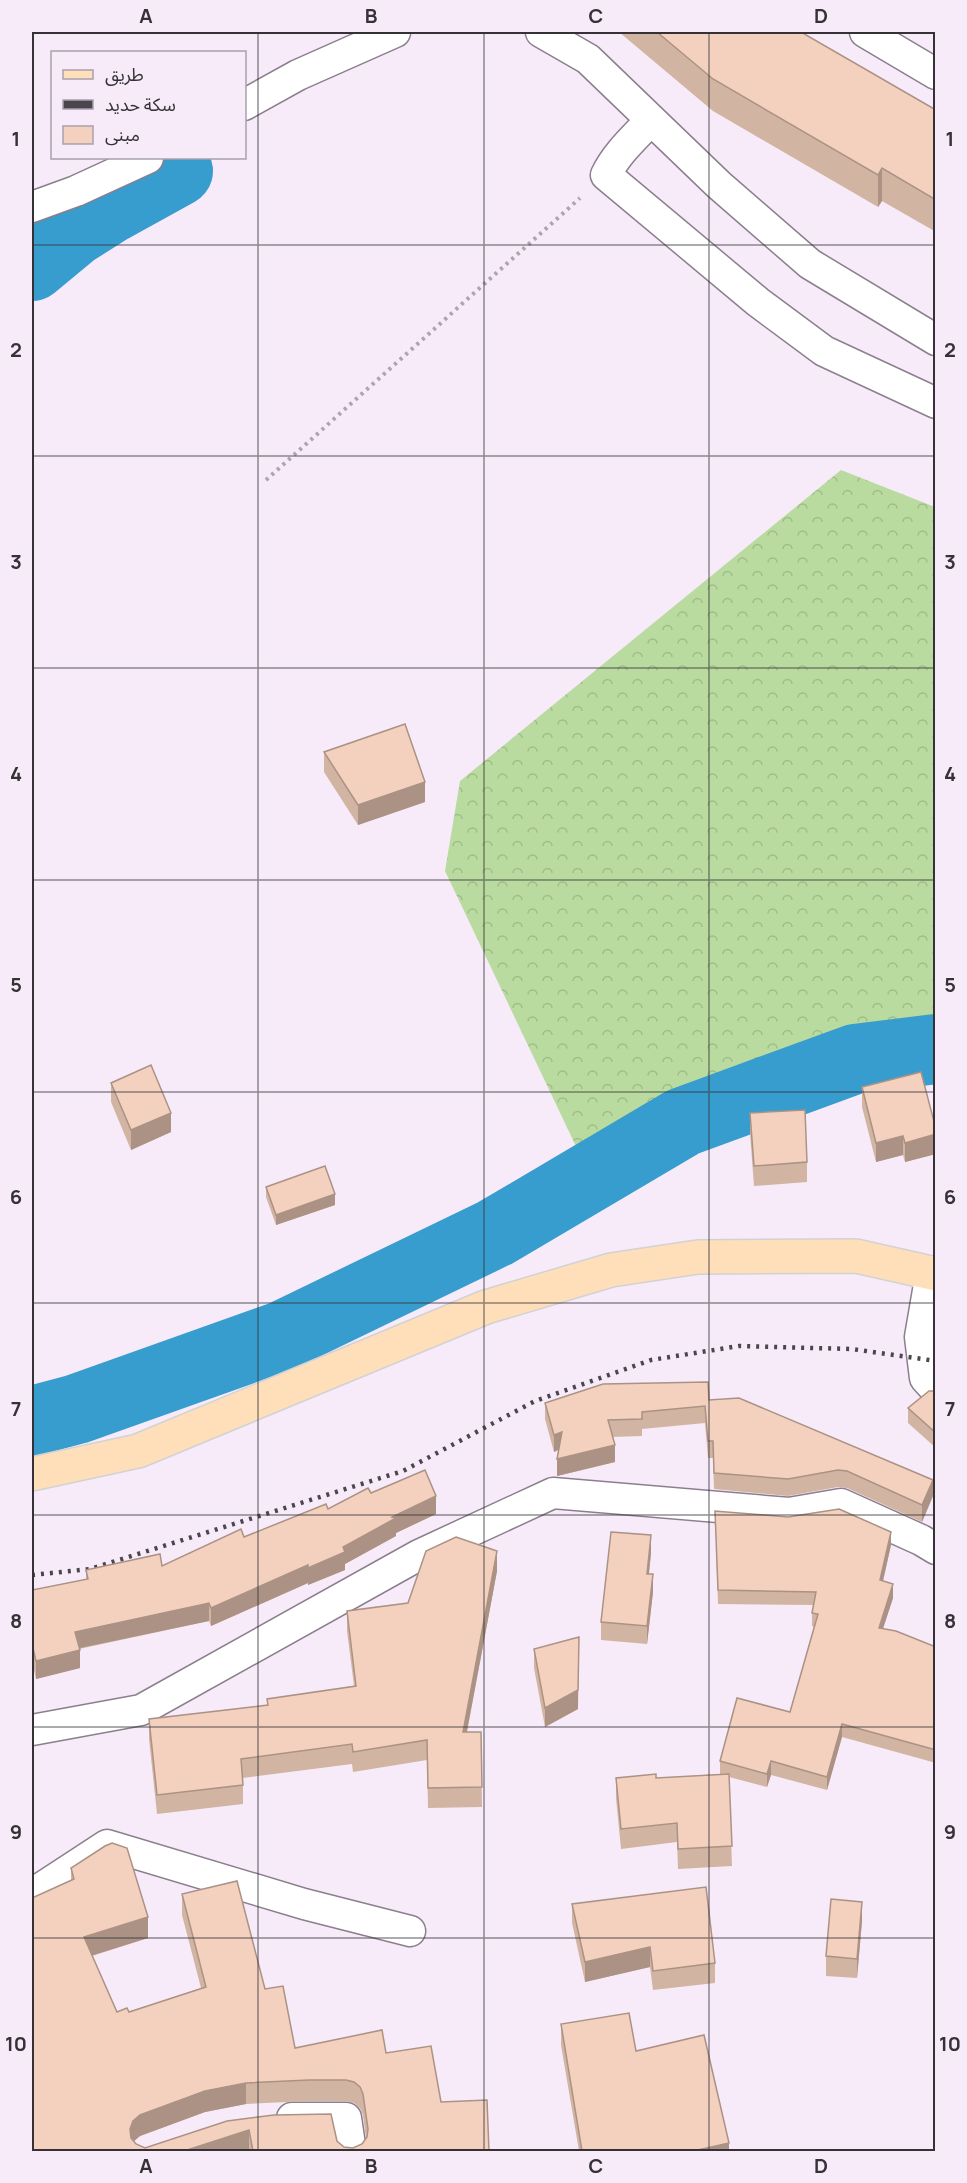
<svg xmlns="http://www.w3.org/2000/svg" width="967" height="2183" font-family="Manrope,'Noto Sans Arabic',sans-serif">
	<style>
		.forest { fill: url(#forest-crowns) }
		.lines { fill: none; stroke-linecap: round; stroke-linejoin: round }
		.river { stroke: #379cce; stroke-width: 70 }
		.minor-casing { stroke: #8b7f8d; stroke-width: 33 }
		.primary-casing { stroke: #d3d2d3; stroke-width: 36 }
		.path { stroke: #ada4b0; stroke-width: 4; stroke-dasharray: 3 4.5; stroke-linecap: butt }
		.minor { stroke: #fff; stroke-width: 30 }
		.primary { stroke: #fedfba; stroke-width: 33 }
		.rail { stroke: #4b464d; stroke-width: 4.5; stroke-dasharray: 3 6; stroke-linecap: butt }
		.wall { fill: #d2b4a3; fill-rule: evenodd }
		.shaded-wall { fill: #ab9285 }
		.building { fill: #f4d1be; stroke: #ab9285; stroke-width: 1.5; fill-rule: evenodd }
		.grid { fill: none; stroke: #353136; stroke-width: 1.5; stroke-opacity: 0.55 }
		.neatline { fill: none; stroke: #353136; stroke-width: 2 }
		.grid-label { font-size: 20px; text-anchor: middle; font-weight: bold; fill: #353136 }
	</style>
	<defs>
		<pattern id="forest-crowns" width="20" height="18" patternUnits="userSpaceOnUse" patternTransform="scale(1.5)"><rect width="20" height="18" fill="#badb9f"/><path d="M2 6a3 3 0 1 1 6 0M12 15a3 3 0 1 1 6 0" fill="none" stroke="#a0bc8a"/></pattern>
	</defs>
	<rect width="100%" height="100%" fill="#f7ebfa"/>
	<polygon class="forest" points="841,470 935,507 935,1018 690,1093 583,1161 445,871 460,781"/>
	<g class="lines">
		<g class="river">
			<polyline points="32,266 73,232 111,208 178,171"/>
			<polyline points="32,1421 77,1409 282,1336 495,1233 683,1122 855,1059 936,1049"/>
		</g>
		<defs>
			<g id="minor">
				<polyline points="541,32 588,59 719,185 810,264 936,340"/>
				<polyline points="865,32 936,74"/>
				<polyline points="244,105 298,75 395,32"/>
				<path d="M650,121c-16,17 -34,33 -44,54l152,127 66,49 112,52"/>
				<polyline points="32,207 76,191 148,158"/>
				<polyline points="931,1273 920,1337 925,1378 936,1390"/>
				<polyline points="32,1730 141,1710 419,1555 553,1493 789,1513 841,1504 921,1540 936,1549"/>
				<polyline points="32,1894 107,1845 304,1904 410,1931"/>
				<polyline points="292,2118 346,2118 351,2152"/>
			</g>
			<polyline id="primary" points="32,1474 138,1451 486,1307 611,1270 698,1257 856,1256 936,1274"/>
		</defs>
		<use href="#minor" class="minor-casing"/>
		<use href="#primary" class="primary-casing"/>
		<polyline class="path" points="266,480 580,198"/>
		<use href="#minor" class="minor"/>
		<use href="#primary" class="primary"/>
		<polyline class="rail" points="32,1575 90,1569 403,1471 535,1401 651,1360 739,1346 852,1349 936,1361"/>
	</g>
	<g class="wall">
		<polygon points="619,32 801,32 936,110 936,232 882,201 878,207 713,111"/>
		<polygon points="324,752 425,802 358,825 324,772"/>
		<polygon points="111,1083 171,1132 131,1150 111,1102"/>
		<polygon points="862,1087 936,1129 936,1154 905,1162 903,1155 876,1162 862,1107"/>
		<polygon points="750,1113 807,1162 807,1182 754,1186 750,1133"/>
		<polygon points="266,1187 335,1205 276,1225 266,1197"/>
		<polygon points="936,1391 936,1448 908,1423 908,1408"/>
		<polygon points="709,1400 933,1496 922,1522 847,1488 838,1487 788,1496 714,1489 713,1458 708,1458 705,1423 642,1429 642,1436 612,1437 615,1462 557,1476 558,1450 554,1452 545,1419 545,1403"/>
		<polygon points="371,1493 436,1514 396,1533 396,1536 345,1564 345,1570 308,1585 308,1583 211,1626 209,1621 79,1649 80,1668 36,1679 32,1661 32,1590 86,1579 86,1570 162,1566 244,1537 328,1509"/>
		<polygon points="715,1511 891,1545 883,1581 893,1598 883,1628 936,1647 936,1763 842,1737 827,1790 771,1775 767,1787 729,1777 732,1866 678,1869 677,1842 621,1849 616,1798 616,1778 656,1778 720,1774 720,1761 790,1712 814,1627 812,1626 812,1613 814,1605 718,1604"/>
		<polygon points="651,1553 649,1574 653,1592 647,1644 601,1640 601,1622"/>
		<polygon points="497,1571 467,1732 481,1732 482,1807 428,1808 427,1760 353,1772 352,1764 243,1778 243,1804 157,1814 149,1739 149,1719 267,1706 267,1699 354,1686 347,1631 347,1611 408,1603"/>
		<polygon points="534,1649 578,1709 545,1727 534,1668"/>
		<path d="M71,1868l77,70 -56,18 25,56h12l72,-24 -19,-73v-21l83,95 30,59 91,5 55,49 48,49h-457l39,-271zM309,2101h37l8,2 6,5 3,7 3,23 -4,6 -9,4 -9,-1 -7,-6 -110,-20 -82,27 -9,-4 -2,-3 6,-5 65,-24 41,-8z"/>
		<polygon points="572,1904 715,1963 715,1983 653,1990 650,1967 585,1982 572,1923"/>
		<polygon points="862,1921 857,1978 826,1976 826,1956"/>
		<polygon points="561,2024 636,2051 729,2151 579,2151 561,2045"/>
	</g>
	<g class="shaded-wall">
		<polygon points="882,168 882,201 878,207 878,175"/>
		<polygon points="425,782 425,802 358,825 358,805"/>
		<polygon points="171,1113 171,1132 131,1150 131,1130"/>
		<polygon points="936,1134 936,1154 905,1162 905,1143"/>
		<polygon points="903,1136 903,1155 876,1162 876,1143"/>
		<polygon points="335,1194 335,1205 276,1225 276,1215"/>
		<polygon points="562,1432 562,1448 554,1452 554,1435"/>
		<polygon points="615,1445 615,1462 557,1476 557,1459"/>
		<polygon points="933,1480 933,1496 922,1522 922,1505"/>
		<polygon points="436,1496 436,1514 396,1533 396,1536 345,1564 345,1570 308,1585 308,1568 392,1517"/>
		<polygon points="891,1532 891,1545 880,1594 880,1580"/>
		<polygon points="651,1535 651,1553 647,1592 647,1574"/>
		<polygon points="497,1551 497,1571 463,1752 463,1732"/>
		<polygon points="308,1565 308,1583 211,1626 211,1608"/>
		<polygon points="653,1574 653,1592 647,1644 647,1626"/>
		<polygon points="893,1584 893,1598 879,1641 879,1628"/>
		<polygon points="209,1603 209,1621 75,1649 75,1632"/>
		<polygon points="579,1637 578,1709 545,1727 545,1708"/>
		<polygon points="80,1650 80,1668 36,1679 36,1661"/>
		<polygon points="842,1724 842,1737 827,1790 827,1777"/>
		<polygon points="771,1761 771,1775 767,1787 767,1774"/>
		<polygon points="862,1902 862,1921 857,1978 857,1959"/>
		<polygon points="148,1917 148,1938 84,1958 84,1937"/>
		<polygon points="650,1947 650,1967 585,1982 585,1962"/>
		<polygon points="246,2083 246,2104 205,2112 140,2136 133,2142 130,2150 130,2129 133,2121 140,2115 205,2091"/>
		<polygon points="249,2130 249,2151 184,2151"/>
		<polygon points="729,2143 729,2151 698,2151 698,2150"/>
	</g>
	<g class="building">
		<polygon points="657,32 801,32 936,110 936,200 882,168 878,175 713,79"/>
		<polygon points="405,724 425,782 358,805 324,752"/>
		<polygon points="151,1065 171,1113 131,1130 111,1083"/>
		<polygon points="921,1072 936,1129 936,1134 905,1143 903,1136 876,1143 862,1087"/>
		<polygon points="805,1110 807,1162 754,1166 750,1113"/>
		<polygon points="325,1166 335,1194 276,1215 266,1187"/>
		<polygon points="708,1382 709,1400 739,1398 933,1480 922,1505 847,1471 838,1470 788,1479 714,1473 713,1441 708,1441 705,1406 642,1412 642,1419 608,1420 615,1445 557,1459 562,1432 554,1435 545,1403 603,1384"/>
		<polygon points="929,1391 936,1391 936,1433 908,1408"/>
		<polygon points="425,1470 436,1496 392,1517 396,1518 343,1547 345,1552 308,1568 308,1565 211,1608 209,1603 75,1632 80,1650 36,1661 32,1644 32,1590 88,1579 86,1570 160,1554 162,1566 241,1529 244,1537 326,1504 328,1509 368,1488 371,1493"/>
		<polygon points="839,1509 891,1532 880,1580 893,1584 879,1628 896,1631 936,1647 936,1750 842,1724 827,1777 771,1761 767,1774 720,1761 737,1698 790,1712 818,1614 812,1613 816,1592 718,1590 715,1511 788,1517"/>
		<polygon points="611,1532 651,1535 647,1574 653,1574 647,1626 601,1622"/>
		<polygon points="456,1537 497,1551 463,1732 481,1732 482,1787 428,1788 427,1740 353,1752 352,1744 241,1759 243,1785 157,1795 149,1719 268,1705 267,1699 356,1686 347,1611 408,1603 426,1551"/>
		<polygon points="579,1637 578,1690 545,1708 534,1649"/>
		<polygon points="656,1774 656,1778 729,1774 732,1846 678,1849 677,1823 621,1829 616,1778"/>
		<path d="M112,1843l15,5 21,69 -64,20 33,75 10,-4 2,4 77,-25 -24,-93 55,-13 28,108 18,-3 12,62 87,-18 4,23 45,-7 10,56 46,-2 2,51h-236l-4,-21 -65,21h-152v-253l42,-19 -3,-11 34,-22zM309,2080h37l8,2 6,5 3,7 5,35 -1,8 -5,7 -9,4 -9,-1 -7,-6 -6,-27 -57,1 -47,6 -82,27 -9,-4 -5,-6 -1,-9 3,-8 7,-6 65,-24 41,-8z"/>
		<polygon points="706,1887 715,1963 653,1971 650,1947 585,1962 572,1904"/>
		<polygon points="831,1899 862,1902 857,1959 826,1956"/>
		<polygon points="629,2013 636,2051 704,2035 729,2143 698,2150 699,2151 582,2151 561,2024"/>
	</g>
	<path class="grid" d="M258,32v2120M484,32v2120M709,32v2120M32,245h904M32,456h904M32,668h904M32,880h904M32,1092h904M32,1303h904M32,1515h904M32,1727h904M32,1938h904"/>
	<rect width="967" height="2183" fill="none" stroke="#f7ebfa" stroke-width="66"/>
	<rect x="51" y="51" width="195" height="108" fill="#f7ebfa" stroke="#a9a1ac" stroke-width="1.5"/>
	<rect x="63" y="70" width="30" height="9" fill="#fedfba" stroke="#a9a1ac" stroke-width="1.5"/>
	<text x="105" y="81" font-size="18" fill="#353136">طريق</text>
	<rect x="63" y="100" width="30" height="9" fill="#4b464d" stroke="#a9a1ac" stroke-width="1.5"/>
	<text x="105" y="111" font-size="18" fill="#353136">سكة حديد</text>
	<rect x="63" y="126" width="30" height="18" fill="#f4d1be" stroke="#a9a1ac" stroke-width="1.5"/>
	<text x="105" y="141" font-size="18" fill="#353136">مبنى</text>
	<rect x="33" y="33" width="901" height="2117" class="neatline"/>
	<g class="grid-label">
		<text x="146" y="23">A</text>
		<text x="371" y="23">B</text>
		<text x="596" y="23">C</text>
		<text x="821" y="23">D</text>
		<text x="16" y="146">1</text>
		<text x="950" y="146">1</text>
		<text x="16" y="357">2</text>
		<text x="950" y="357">2</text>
		<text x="16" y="569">3</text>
		<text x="950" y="569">3</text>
		<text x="16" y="781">4</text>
		<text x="950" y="781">4</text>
		<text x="16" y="992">5</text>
		<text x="950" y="992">5</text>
		<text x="16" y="1204">6</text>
		<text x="950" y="1204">6</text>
		<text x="16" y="1416">7</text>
		<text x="950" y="1416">7</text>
		<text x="16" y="1628">8</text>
		<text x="950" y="1628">8</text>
		<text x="16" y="1839">9</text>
		<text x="950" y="1839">9</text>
		<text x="16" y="2051">10</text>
		<text x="950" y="2051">10</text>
		<text x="146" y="2173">A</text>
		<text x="371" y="2173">B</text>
		<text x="596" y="2173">C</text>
		<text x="821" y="2173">D</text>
	</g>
</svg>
